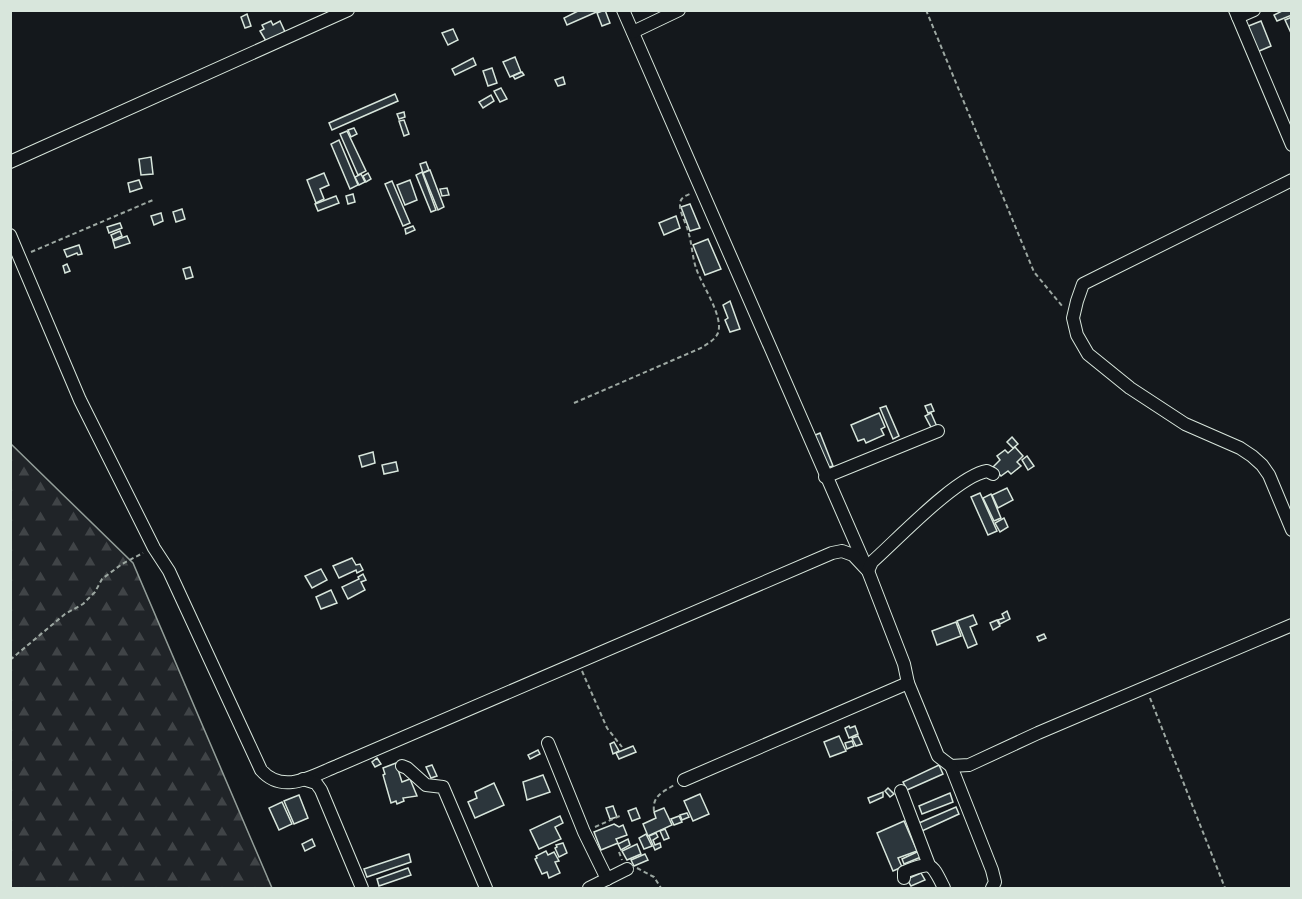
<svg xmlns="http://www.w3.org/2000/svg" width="1302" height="899" font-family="'Zilla Slab',serif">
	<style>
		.forest { fill: url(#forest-firs); stroke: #939e99; stroke-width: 1.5 }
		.building { fill: #2c363c; stroke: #d8e6dc; stroke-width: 1.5 }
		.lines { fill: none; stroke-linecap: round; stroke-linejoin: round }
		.minor-casing { stroke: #d8e6dc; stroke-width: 14 }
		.path { stroke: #9da8a2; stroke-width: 2; stroke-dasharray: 4.5 3; stroke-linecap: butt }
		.minor { stroke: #14181c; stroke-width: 12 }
	</style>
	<defs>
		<pattern id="forest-firs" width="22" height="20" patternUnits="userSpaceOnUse" patternTransform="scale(1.5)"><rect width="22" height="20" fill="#202428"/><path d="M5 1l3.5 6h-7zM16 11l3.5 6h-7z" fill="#404447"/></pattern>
	</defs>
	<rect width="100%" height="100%" fill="#14181c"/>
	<polygon class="forest" points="10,443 133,563 272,888 11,888"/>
	<g class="building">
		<polygon points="580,10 601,10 567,25 564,18"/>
		<polygon points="605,10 610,23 602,26 597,13"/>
		<polygon points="1284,10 1292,10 1292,15 1277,21 1274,15"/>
		<polygon points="247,14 251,26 245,28 241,17"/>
		<polygon points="1292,17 1292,33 1291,33 1285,20"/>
		<polygon points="271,21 273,25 280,21 285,32 266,41 260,31 264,29 262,25"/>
		<polygon points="1261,21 1271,46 1257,52 1246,27"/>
		<polygon points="453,29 458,40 448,45 442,33"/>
		<polygon points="515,57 521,72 510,77 503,62"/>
		<polygon points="473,58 476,65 455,75 452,69"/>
		<polygon points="492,68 497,83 488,86 483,71"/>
		<polygon points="522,72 524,75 515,79 513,76"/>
		<polygon points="563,77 565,84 558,86 555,80"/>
		<polygon points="501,88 507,99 500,102 494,91"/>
		<polygon points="395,94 398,101 332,130 329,123"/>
		<polygon points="491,95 494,101 483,108 479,102"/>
		<polygon points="404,112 405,117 399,119 397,114"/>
		<polygon points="404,120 409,134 404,136 399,121"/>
		<polygon points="354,128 357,134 351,137 348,130"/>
		<polygon points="347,131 366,171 358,175 340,134"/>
		<polygon points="339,140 358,185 350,189 331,144"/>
		<polygon points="151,157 153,174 141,175 139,159"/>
		<polygon points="426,162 429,170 423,173 420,164"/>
		<polygon points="430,170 444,207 438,210 423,173"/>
		<polygon points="422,172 436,210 431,212 416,175"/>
		<polygon points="324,173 329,185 320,189 324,199 316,203 307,180"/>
		<polygon points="368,173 371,179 366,182 363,176"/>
		<polygon points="361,174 365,182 359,185 355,177"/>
		<polygon points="139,180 142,188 130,192 128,183"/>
		<polygon points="410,180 417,200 405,205 397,185"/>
		<polygon points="392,181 410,223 403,226 385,184"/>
		<polygon points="447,188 449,195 442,196 440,189"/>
		<polygon points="353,194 355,202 348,204 346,196"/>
		<polygon points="336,196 339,203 318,211 315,204"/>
		<polygon points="690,204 700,228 690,231 681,207"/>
		<polygon points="182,209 185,219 176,222 173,212"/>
		<polygon points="161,213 163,221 154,225 151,216"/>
		<polygon points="676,216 680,228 664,235 659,223"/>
		<polygon points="120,223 122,228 109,233 107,227"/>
		<polygon points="413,226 415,230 406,234 405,229"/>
		<polygon points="120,231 122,236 113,240 111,235"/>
		<polygon points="127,236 130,243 115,248 113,241"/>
		<polygon points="708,239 721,269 705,275 693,245"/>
		<polygon points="79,245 82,254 78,255 77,253 67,257 64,250"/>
		<polygon points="67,264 70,271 65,273 63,266"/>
		<polygon points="190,267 193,277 186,279 183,269"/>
		<polygon points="730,301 740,329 730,332 725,320 728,318 723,305"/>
		<polygon points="931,404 934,411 928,413 925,406"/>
		<polygon points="886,406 899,436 893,439 880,408"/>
		<polygon points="879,413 885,427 881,429 884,435 866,443 864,439 858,441 851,425"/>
		<polygon points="931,413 938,429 933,431 925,416"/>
		<polygon points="820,433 833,466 826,468 813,436"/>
		<polygon points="1012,437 1018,444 1013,448 1007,442"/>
		<polygon points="1015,447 1023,456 1017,462 1021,466 1011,474 1008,471 1001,476 993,467 1000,460 997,456 1005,450 1008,453"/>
		<polygon points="373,452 375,463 362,467 359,456"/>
		<polygon points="1027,456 1034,466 1028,470 1022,460"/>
		<polygon points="396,462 398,471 384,474 382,465"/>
		<polygon points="1007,488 1013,500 998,508 992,495"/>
		<polygon points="980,493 997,531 988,535 971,497"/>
		<polygon points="991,494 1001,518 994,521 983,498"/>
		<polygon points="1004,518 1008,527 1000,532 995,523"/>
		<polygon points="352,558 356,565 360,564 363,570 357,573 356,570 339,578 333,566"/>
		<polygon points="321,569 327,580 312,588 305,576"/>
		<polygon points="363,574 366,580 361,582 365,590 348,599 342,587 359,579 358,577"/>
		<polygon points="331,590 337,603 321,609 316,597"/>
		<polygon points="1007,611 1010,619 1000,624 998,620 1004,618 1002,614"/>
		<polygon points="973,615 977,624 970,627 977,644 968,648 957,621"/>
		<polygon points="997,620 1000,626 993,630 990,623"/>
		<polygon points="956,622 961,636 937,645 932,631"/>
		<polygon points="1044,634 1046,638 1039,641 1037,637"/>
		<polygon points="849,726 850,728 855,726 858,734 849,738 845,728"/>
		<polygon points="839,736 846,751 830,757 824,742"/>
		<polygon points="858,736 862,744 856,746 852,738"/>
		<polygon points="852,741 854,746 847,749 845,743"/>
		<polygon points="614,742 619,751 613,754 610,744"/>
		<polygon points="633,746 636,752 619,759 616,753"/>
		<polygon points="538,750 540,754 530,759 528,755"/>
		<polygon points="377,758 381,764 375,767 372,762"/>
		<polygon points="396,763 402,782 410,779 417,796 403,798 404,801 397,804 396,801 391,803 383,775 385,774 383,768"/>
		<polygon points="432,765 437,776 431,778 426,767"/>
		<polygon points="939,765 943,774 907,790 903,782"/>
		<polygon points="543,775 550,792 527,800 523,782"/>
		<polygon points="494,783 504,805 475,818 468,802 477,798 475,792"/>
		<polygon points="888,788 894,794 890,797 885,791"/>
		<polygon points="883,792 883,797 870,803 868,798"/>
		<polygon points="950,793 953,802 922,814 919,806"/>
		<polygon points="700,794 709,814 693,821 684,801"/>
		<polygon points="299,795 308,818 294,824 284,801"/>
		<polygon points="282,802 292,824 279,830 269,808"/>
		<polygon points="613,806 617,817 610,819 606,808"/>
		<polygon points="956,807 959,814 922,831 919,823"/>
		<polygon points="636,808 640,818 632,821 628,811"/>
		<polygon points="664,808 672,825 648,836 643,824 656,818 654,812"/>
		<polygon points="687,813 689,817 682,820 680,815"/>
		<polygon points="560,816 563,823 555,827 561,839 539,849 530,830"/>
		<polygon points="679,816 682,822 674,825 671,819"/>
		<polygon points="904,821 917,851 898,858 902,867 893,871 877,833"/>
		<polygon points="614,824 619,827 623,825 627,835 616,839 618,843 601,850 594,832"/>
		<polygon points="665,829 669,838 664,840 660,831"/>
		<polygon points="656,833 658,837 653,840 655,845 660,843 661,847 655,850 649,836"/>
		<polygon points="646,834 652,846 644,849 639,838"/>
		<polygon points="312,839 315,846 305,851 302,844"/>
		<polygon points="628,839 630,845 621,850 618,844"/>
		<polygon points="563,843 567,853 559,857 555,848 557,847 556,845"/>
		<polygon points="637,844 641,854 627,860 622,851"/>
		<polygon points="546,851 548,855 554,852 559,861 555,862 560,873 549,878 547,872 542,874 535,859 537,858 536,856"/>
		<polygon points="919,851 921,857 904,864 902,859"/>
		<polygon points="409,854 411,862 367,877 364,869"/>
		<polygon points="645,854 648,860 634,866 631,860"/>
		<polygon points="408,868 411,875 379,886 377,879"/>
		<polygon points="921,873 925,880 911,886 907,879"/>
	</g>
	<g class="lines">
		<defs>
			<g id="minor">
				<polyline points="623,10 864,562"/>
				<polyline points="1235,10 1292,145"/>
				<polyline points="1238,17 1254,10"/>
				<polyline points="633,32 679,10"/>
				<polyline points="10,162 348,10"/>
				<polyline points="1292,180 1083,284 1077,301 1073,318 1077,335 1088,354 1130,388 1185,424 1240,448 1252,456 1262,465 1269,475 1292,530"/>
				<path d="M10,235l70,165 74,148 15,23 92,199c22,25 51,6 76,-4l495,-213 10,-2 11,4 15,16 36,93 4,19 30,73 13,10 18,-1 69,-32 254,-108"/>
				<polyline points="825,477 938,431"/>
				<path d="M868,571l4,-9c25,-22 85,-86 115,-91l6,3"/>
				<polyline points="548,743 584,832 607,879"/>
				<polyline points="402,766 407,768 426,785 443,787 486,888"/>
				<polyline points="951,766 992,870 995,882 992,888"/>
				<polyline points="303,779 316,783 321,790 362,888"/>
				<polyline points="684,780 908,683"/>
				<polyline points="901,791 929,865"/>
				<path d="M904,878v-6c28,-11 27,-10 40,16"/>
				<polyline points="589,888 627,869"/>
			</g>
		</defs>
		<use href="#minor" class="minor-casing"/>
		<g class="path">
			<polyline points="926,10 1034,272 1063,307"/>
			<polyline points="31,252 153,200"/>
			<path d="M574,403l127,-55c6,-4 14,-8 17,-15 6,-17 -17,-49 -22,-65 -4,-12 -4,-25 -8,-37 -2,-9 -11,-22 -7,-31 2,-4 7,-5 11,-7"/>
			<polyline points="10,660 65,614 83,604 95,592 102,579 122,564 143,553"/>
			<polyline points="582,671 607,728 622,747"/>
			<polyline points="1150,698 1225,888"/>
			<path d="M654,811c-2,-15 9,-19 20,-26"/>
			<polyline points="595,827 622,815"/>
			<polyline points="619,852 622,860"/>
			<polyline points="637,868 654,877 661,888"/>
		</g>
		<use href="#minor" class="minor"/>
	</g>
	<rect width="1302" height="899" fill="none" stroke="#d8e6dc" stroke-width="24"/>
</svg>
